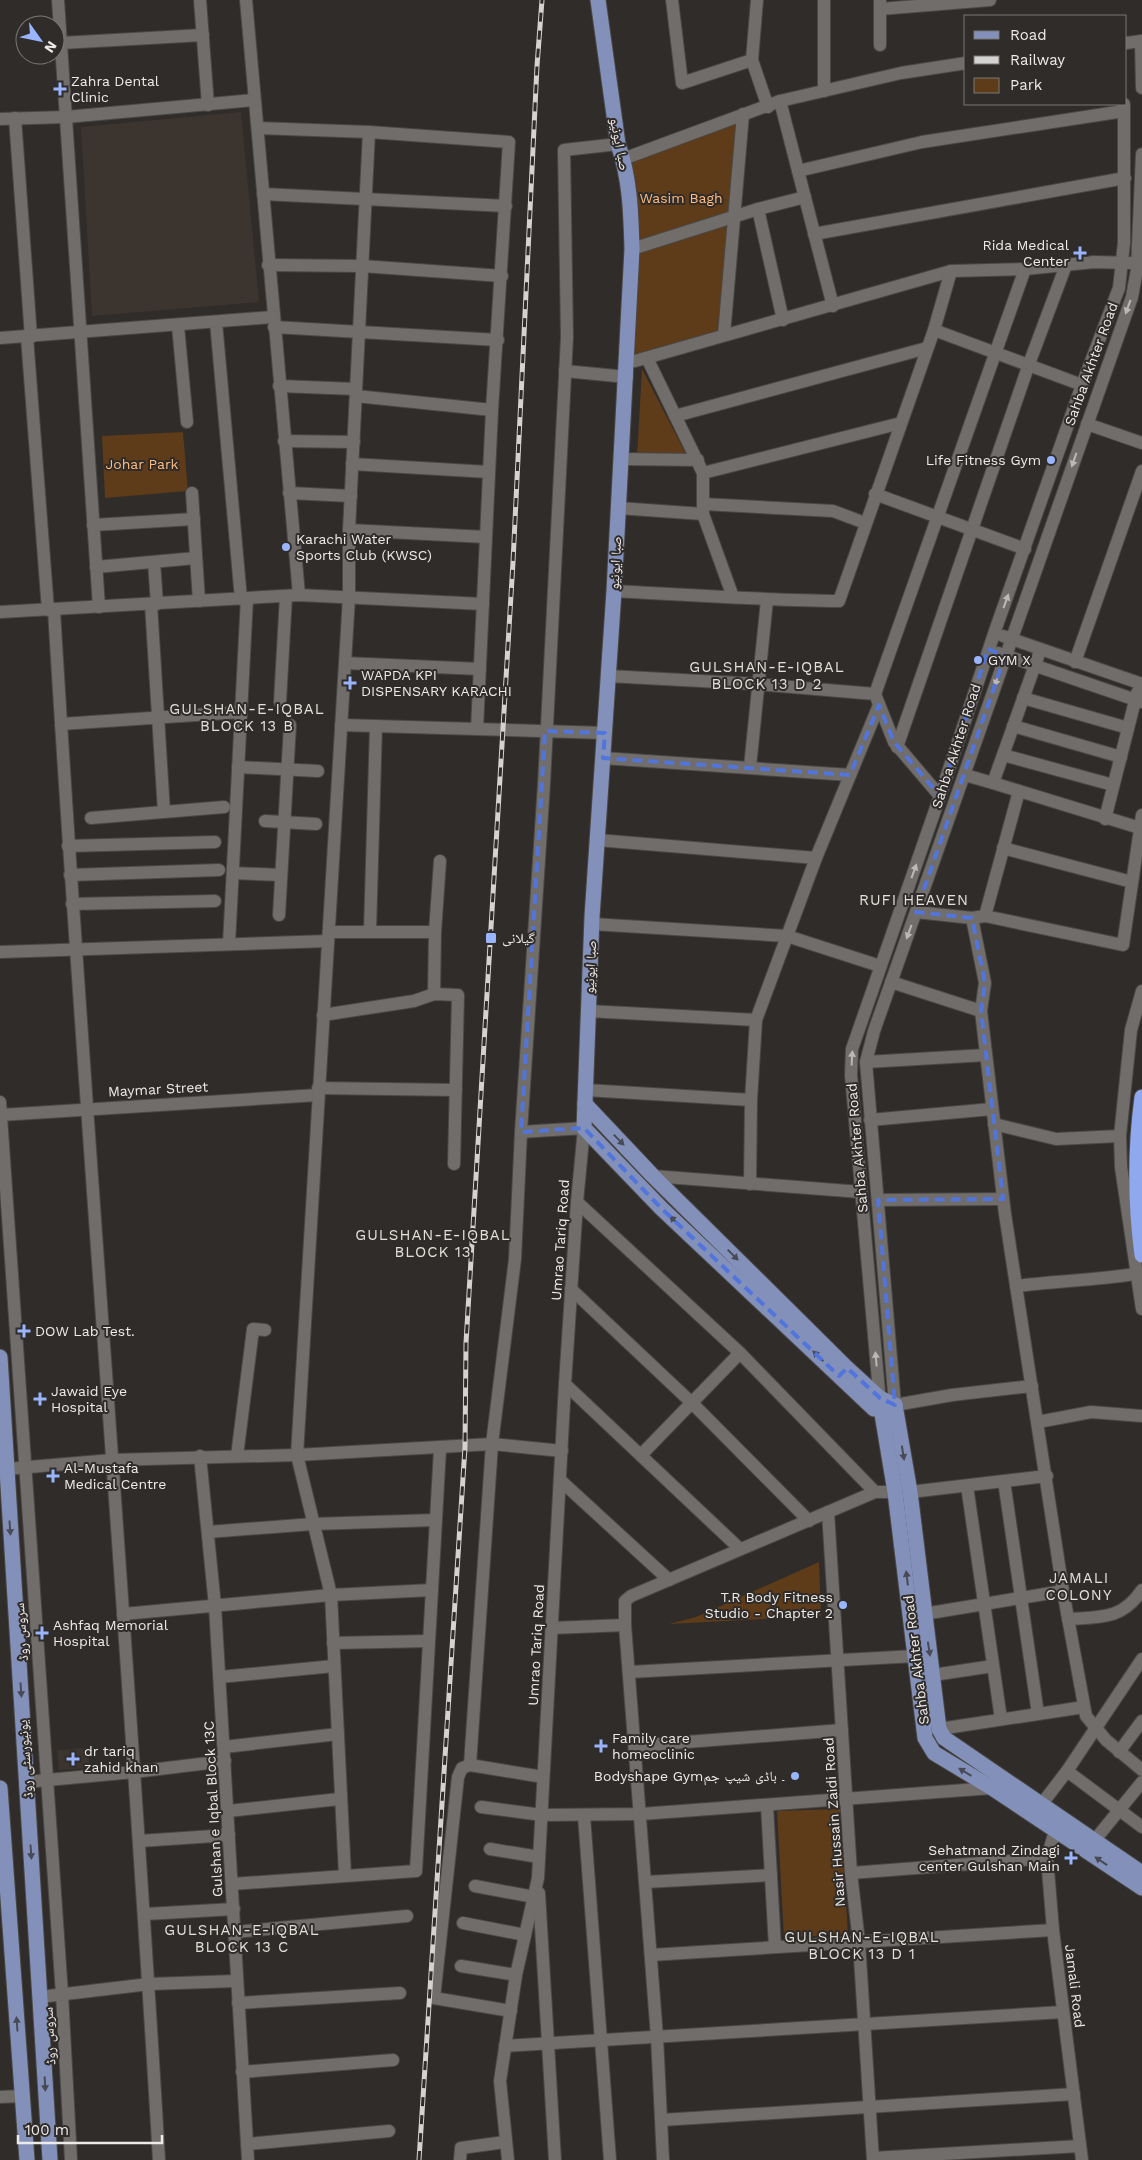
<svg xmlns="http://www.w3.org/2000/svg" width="1142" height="2160" font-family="'Work Sans','Noto Naskh Arabic',sans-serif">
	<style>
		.built { fill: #3c342e }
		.green { fill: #5e3b19 }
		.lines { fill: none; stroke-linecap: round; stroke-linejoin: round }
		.minor-casing { stroke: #4a4846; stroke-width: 14 }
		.major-casing { stroke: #4a4846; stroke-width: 17 }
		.highway-casing { stroke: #4a4846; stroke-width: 17 }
		.minor { stroke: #706d6a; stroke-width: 12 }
		.major { stroke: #8390b9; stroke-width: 15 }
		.highway { stroke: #8fa8ee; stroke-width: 15 }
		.rail-casing { stroke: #d5d3d2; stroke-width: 5 }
		.rail { stroke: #2f2c2a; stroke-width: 3; stroke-dasharray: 9; stroke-linecap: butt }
		.oneway { fill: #bbb9b7 }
		.oneway2 { fill: #484a55 }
		.marked { fill: none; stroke: #5175dc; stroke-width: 4; stroke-dasharray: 10 6; stroke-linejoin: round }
		.poi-dot { fill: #9ab5fd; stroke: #2f2c2a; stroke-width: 2 }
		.labels { text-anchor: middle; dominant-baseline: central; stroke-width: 4; stroke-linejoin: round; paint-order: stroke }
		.poi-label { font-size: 14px; fill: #edebea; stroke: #2f2c2a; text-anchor: start }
		.street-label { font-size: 14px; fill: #edebea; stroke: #2f2c2a }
		.park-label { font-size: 14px; fill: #febb7f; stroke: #2f2c2a }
		.neighbourhood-label { font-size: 15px; letter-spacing: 1px; fill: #e3dfdb; stroke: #2f2c2a }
	</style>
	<rect width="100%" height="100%" fill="#2f2c2a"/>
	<g class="built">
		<polygon points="241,112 259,302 92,316 81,127"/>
		<polygon points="88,1748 89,1768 59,1770 57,1750"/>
	</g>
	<g class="green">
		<polygon points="743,114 724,335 627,361 624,163"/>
		<polygon points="642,369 688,458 637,457"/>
		<polygon points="183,432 188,491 105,498 102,436"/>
		<polygon points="819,1562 821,1616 669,1624 696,1617"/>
		<polygon points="840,1809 848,1934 784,1938 777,1811"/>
	</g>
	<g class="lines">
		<defs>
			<g id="minor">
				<polyline points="58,0 99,607"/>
				<polyline points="200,0 208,105"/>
				<polyline points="246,0 299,595"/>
				<polyline points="672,0 682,83 752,60"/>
				<polyline points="757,0 752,60 768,107"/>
				<polyline points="880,9 990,0"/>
				<polyline points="1141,41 1142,88"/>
				<polyline points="61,43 203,35"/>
				<polyline points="1126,43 1142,41"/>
				<polyline points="880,45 880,0"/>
				<polyline points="824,91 824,0"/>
				<polyline points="780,101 833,306"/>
				<polyline points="15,118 31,337"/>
				<polyline points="0,119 66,117 254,100"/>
				<polyline points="258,128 369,132 509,142 492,410 477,729"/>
				<polyline points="623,159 780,101 901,73 966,63"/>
				<polyline points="798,171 922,142 1124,111"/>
				<polyline points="263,194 506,206"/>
				<polyline points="758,209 783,320"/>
				<polyline points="814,234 1125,178"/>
				<polyline points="632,249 758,209 805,197"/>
				<polyline points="268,265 362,266 502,276"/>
				<polyline points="216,322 241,599"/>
				<polyline points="178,326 187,422"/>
				<polyline points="274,327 498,340"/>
				<polyline points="934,330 1082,385"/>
				<polyline points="724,335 743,114"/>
				<polyline points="27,337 48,610"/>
				<polyline points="0,338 273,317"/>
				<polyline points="647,358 703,473 703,514 733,597"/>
				<polyline points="627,361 635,361 951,271 1025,269 1094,262 1132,263"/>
				<polyline points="565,371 627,377"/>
				<polyline points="279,386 356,389"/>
				<polyline points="356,396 492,410"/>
				<polyline points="675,416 927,348"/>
				<polyline points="1087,424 1142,443"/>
				<polyline points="284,441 354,442"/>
				<polyline points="621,459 698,460"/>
				<polyline points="352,464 489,472"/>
				<polyline points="703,473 901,423"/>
				<polyline points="192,493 199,601"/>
				<polyline points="289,493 351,496"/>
				<polyline points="875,494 1025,549"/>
				<polyline points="703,504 833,511 865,523"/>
				<polyline points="618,508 703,514"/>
				<polyline points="93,525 194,519"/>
				<polyline points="349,530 486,537"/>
				<polyline points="154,562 157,604"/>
				<polyline points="96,567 196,558"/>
				<path d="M614,591c75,4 150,9 225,10l95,-271 17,-59"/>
				<polyline points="151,604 164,812"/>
				<path d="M54,610c31,517 75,1033 105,1550"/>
				<polyline points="0,612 299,595 483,604"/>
				<polyline points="1003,636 1142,684"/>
				<polyline points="998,653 1142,702"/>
				<polyline points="1075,662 1142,471"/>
				<polyline points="345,663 480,669"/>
				<polyline points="608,676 757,684 875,694 894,742 940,796"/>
				<polyline points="875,694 1025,269"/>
				<polyline points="1023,698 1128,728"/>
				<polyline points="280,702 286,596"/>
				<polyline points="61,724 241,712"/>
				<polyline points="341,725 605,733"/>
				<polyline points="1013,726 1121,757"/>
				<polyline points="897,747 1029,364 1066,265"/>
				<polyline points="1003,755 1113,785"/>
				<polyline points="603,758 850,775"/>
				<polyline points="238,767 318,771"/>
				<polyline points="750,767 767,600"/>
				<polyline points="965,775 993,783 1040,651"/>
				<polyline points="993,783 1140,828"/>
				<polyline points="91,818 224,807"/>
				<polyline points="1105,819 1137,693"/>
				<polyline points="265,821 316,824"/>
				<polyline points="597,840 816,858"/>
				<polyline points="68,846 215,842"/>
				<polyline points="1003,848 1132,882"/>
				<polyline points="233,873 281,875"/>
				<polyline points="70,875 219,870"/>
				<polyline points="72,904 215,901"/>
				<polyline points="916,912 972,918 985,916 1123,945 1142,815"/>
				<polyline points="279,915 290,725"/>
				<polyline points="985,916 1019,791"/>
				<polyline points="972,918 985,983 981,1011 1005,1214 1063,1591 1086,1716 1106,1740 1142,1770"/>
				<polyline points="592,924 787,936 880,966"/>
				<polyline points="370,930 376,726"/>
				<polyline points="329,932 435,932"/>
				<polyline points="229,944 247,598"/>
				<polyline points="0,952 328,941"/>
				<polyline points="891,982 981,1011"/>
				<polyline points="1142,991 1131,1030 1120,1136 1121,1167 1142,1309"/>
				<polyline points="434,994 435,932 440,861"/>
				<polyline points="588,1011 756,1020"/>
				<polyline points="323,1015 414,1001 434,994 458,995 454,1164"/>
				<polyline points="866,1062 986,1055"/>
				<polyline points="318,1088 456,1090"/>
				<polyline points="586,1090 751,1100"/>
				<polyline points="0,1102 62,1994 71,2160"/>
				<polyline points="0,1115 318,1095"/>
				<polyline points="870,1120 992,1109"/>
				<polyline points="994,1124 1056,1139 1120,1136"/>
				<polyline points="653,1176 861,1192"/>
				<polyline points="750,1184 751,1100 756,1020 816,858 879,705"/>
				<polyline points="878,1200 1003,1199"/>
				<polyline points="577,1202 740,1353 875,1492"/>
				<path d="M1016,1286c40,-5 80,-6 119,-12"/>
				<polyline points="571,1289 693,1404 809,1521"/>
				<polyline points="565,1384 740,1549"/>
				<polyline points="1032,1386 952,1395 895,1405 866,1062 874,1031 1132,297 1137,269 1142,154"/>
				<polyline points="880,1403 851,1075 852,1049 940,796 996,628 1082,385 1119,288 1124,243 1124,104"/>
				<polyline points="1038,1422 1091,1412 1142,1416"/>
				<polyline points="641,1455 740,1353"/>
				<polyline points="200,1456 215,1606 248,2160"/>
				<polyline points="237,1456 253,1329 265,1330"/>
				<polyline points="6,1469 112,1460 297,1455 492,1444 562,1451"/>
				<polyline points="560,1480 669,1580"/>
				<polyline points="1004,1481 1038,1714"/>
				<polyline points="967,1486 1001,1719"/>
				<polyline points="910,1492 1047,1476"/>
				<polyline points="828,1512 851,1873 859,1942 873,2160"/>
				<polyline points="208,1532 313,1524 436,1520"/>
				<polyline points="123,1614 331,1595 432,1590"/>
				<polyline points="924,1614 1063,1591"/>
				<path d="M1068,1619c32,-2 54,1 74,-29"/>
				<polyline points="552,1628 625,1625"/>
				<polyline points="333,1643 429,1641"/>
				<polyline points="630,1672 915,1656"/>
				<polyline points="933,1675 993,1666"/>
				<polyline points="220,1677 334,1666"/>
				<polyline points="939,1729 1084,1707"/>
				<polyline points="635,1746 842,1730"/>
				<polyline points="224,1747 338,1734"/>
				<polyline points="1119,1752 1142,1721"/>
				<polyline points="470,1765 492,1444 515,1259 521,1132 544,784 567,337 564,150 618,144"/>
				<polyline points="1067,1771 1142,1827"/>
				<polyline points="26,1782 134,1772 225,1761"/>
				<polyline points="1041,1805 1067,1771 1142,1659"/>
				<polyline points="767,1806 775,1947"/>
				<polyline points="481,1807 542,1815 641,1814 992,1788 994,1785"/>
				<polyline points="228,1811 339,1799"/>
				<polyline points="584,1816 610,2160"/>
				<polyline points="1061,1823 1055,1831 1047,1858 1053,1930 1082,2160"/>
				<polyline points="139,1841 229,1835"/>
				<polyline points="1094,1841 1142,1782"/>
				<polyline points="490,1849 539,1857"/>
				<polyline points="851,1873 1047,1858"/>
				<polyline points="345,1875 331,1595 297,1455 349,597 349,530 369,132"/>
				<polyline points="646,1882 771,1875"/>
				<polyline points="232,1884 416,1871 440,1449"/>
				<polyline points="475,1886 534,1897"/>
				<polyline points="539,1893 555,2160"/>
				<polyline points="146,1914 234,1909"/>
				<polyline points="463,1923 525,1935"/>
				<polyline points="235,1932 407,1916"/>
				<polyline points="651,1955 1053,1930"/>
				<polyline points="461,1966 516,1975"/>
				<polyline points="40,1997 149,1984 236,1981"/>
				<polyline points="238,2003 400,1993"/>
				<polyline points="511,2011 434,1998 458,1777 462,1768 470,1765 543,1777"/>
				<polyline points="505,2046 1063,2012"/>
				<polyline points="242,2072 393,2060"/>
				<polyline points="0,2097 22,2096"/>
				<polyline points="662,2120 1074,2094"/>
				<polyline points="247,2144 389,2131"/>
				<polyline points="873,2158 1080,2146"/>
				<polyline points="460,2160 461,2148 505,2142"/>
				<polyline points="508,2160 500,2081 516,1975 538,1878 565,1384 577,1202 584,1128 521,1132"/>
				<polyline points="663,2160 657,2037 625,1625 625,1601 631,1596 875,1492 895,1492"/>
			</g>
			<g id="major">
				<path d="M598,0l20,144c12,34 13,69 14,105l-18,342 -22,326 -8,211 77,80 213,201 21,-4"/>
				<polyline points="585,1104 653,1176 847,1368 880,1398 895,1405"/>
				<polyline points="0,1357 50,2160"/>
				<polyline points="895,1405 910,1492 939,1729 944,1738 1142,1873"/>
				<polyline points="881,1408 895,1492 925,1738 934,1753 992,1788 1142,1888"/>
				<polyline points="0,1788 27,2160"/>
			</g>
			<path id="highway" d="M1142,1097c-7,52 -7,105 0,158"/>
		</defs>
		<use href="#minor" class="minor-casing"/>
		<use href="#major" class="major-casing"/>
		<use href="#highway" class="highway-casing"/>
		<use href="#minor" class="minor"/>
		<use href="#major" class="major"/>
		<use href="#highway" class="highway"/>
		<defs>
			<polyline id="rail" points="419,2160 465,1447 466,1343 513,562 537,66 542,0"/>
		</defs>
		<use href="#rail" class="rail-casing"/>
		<use href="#rail" class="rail"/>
	</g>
	<defs><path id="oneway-solid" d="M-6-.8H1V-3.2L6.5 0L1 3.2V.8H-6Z" transform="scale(1.25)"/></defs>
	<g class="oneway">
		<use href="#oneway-solid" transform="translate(1128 307) rotate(110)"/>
		<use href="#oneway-solid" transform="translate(1074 460) rotate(109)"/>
		<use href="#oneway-solid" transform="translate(1006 601) rotate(-70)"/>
		<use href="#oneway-solid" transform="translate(997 679) rotate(108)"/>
		<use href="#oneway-solid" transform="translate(914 871) rotate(-70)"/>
		<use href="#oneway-solid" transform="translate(909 932) rotate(110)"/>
		<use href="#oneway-solid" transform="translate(852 1058) rotate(-87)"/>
		<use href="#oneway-solid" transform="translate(876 1359) rotate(-95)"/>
	</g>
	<g class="oneway2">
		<use href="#oneway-solid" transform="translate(619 1140) rotate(46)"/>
		<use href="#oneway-solid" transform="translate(675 1221) rotate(-137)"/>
		<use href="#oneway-solid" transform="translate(733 1255) rotate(45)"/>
		<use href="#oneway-solid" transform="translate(818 1356) rotate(-136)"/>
		<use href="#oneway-solid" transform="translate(903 1453) rotate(81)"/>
		<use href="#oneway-solid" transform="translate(10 1528) rotate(86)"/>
		<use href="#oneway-solid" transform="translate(907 1578) rotate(-97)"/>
		<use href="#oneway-solid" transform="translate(929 1649) rotate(81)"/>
		<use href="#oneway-solid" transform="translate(21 1690) rotate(86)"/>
		<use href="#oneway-solid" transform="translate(965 1772) rotate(-149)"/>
		<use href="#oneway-solid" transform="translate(31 1852) rotate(86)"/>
		<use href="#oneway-solid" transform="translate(1101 1861) rotate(-146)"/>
		<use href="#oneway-solid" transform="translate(17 2024) rotate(-94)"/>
		<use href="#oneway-solid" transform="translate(45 2084) rotate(87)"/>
	</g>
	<path class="marked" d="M988,649l17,7 -89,256 56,6 13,65 -4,28 22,188 -125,1 17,205 -15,-7 -33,-30 -8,8 -178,-168 -77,-80 -63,4 24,-401 60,2 -2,25 247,17 29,-70 15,37 46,54z"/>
	<g class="poi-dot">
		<path d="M57.5 81.5h5v5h5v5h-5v5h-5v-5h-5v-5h5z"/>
		<path d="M1077.5 245.5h5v5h5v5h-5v5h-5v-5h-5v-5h5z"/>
		<circle cx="1051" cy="460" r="5"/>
		<circle cx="286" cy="547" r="5"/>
		<circle cx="978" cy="660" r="5"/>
		<path d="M347.5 675.5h5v5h5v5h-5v5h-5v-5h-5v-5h5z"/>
		<rect x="485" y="932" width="12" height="12" rx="2.5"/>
		<path d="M21.5 1323.5h5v5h5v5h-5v5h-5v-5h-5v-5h5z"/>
		<path d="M37.5 1391.5h5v5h5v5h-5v5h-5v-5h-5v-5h5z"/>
		<path d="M50.5 1468.5h5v5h5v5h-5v5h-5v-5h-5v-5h5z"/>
		<circle cx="843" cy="1605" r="5"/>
		<path d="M39.5 1625.5h5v5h5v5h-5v5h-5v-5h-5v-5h5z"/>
		<path d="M598.5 1738.5h5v5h5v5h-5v5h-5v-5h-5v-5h5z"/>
		<path d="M70.5 1751.5h5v5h5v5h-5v5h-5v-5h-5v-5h5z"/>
		<circle cx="795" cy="1776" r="5"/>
		<path d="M1068.5 1850.5h5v5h5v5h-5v5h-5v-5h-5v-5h5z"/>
	</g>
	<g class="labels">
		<g class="poi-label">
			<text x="71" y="81">Zahra Dental<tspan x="71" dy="16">Clinic</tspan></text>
			<text x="1069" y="245" text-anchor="end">Rida Medical<tspan x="1069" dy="16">Center</tspan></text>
			<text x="1041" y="460" text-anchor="end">Life Fitness Gym</text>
			<text x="296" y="539">Karachi Water<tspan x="296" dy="16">Sports Club (KWSC)</tspan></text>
			<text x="988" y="660">GYM X</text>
			<text x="361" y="675">WAPDA KPI<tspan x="361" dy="16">DISPENSARY KARACHI</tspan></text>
			<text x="502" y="938">گیلانی</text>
			<text x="35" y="1331">DOW Lab Test.</text>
			<text x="51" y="1391">Jawaid Eye<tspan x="51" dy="16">Hospital</tspan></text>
			<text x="64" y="1468">Al-Mustafa<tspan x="64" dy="16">Medical Centre</tspan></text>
			<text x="833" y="1597" text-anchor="end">T.R Body Fitness<tspan x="833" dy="16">Studio - Chapter 2</tspan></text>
			<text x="53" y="1625">Ashfaq Memorial<tspan x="53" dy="16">Hospital</tspan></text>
			<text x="612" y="1738">Family care<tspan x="612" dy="16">homeoclinic</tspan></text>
			<text x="84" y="1751">dr tariq<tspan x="84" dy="16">zahid khan</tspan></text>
			<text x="785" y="1776" text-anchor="end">Bodyshape Gym۔ باڈی شیپ جم</text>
			<text x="1060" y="1850" text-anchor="end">Sehatmand Zindagi<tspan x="1060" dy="16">center Gulshan Main</tspan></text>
		</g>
		<g class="street-label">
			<text transform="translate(620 144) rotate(79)">صبا ایونیو</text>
			<text transform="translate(1091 364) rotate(-70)">Sahba Akhter Road</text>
			<text transform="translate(615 563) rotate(-87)">صبا ایونیو</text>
			<text transform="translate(956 746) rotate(-72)">Sahba Akhter Road</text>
			<text transform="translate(590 967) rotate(-87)">صبا ایونیو</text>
			<text transform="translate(158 1089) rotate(-3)">Maymar Street</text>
			<text transform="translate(857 1148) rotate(-95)">Sahba Akhter Road</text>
			<text transform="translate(560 1240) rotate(-86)">Umrao Tariq Road</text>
			<text transform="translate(21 1632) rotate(-94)">سروس روڈ</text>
			<text transform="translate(536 1645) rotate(-87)">Umrao Tariq Road</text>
			<text transform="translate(916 1660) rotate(-97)">Sahba Akhter Road</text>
			<text transform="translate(25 1759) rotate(-94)">یونیورسٹی روڈ</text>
			<text transform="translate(213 1809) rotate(-93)">Gulshan e Iqbal Block 13C</text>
			<text transform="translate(834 1822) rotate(-94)">Nasir Hussain Zaidi Road</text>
			<text transform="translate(1075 1986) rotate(83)">Jamali Road</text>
			<text transform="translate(49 2036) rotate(-93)">سروس روڈ</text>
		</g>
		<g class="park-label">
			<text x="681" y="198">Wasim Bagh</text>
			<text x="142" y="464">Johar Park</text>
		</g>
		<g class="neighbourhood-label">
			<text x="767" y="667">GULSHAN-E-IQBAL<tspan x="767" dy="17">BLOCK 13 D 2</tspan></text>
			<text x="247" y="709">GULSHAN-E-IQBAL<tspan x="247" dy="17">BLOCK 13 B</tspan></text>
			<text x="914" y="900">RUFI HEAVEN</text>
			<text x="433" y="1235">GULSHAN-E-IQBAL<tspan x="433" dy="17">BLOCK 13</tspan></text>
			<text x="1079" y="1578">JAMALI<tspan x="1079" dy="17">COLONY</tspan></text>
			<text x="242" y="1930">GULSHAN-E-IQBAL<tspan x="242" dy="17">BLOCK 13 C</tspan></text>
			<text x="862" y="1937">GULSHAN-E-IQBAL<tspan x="862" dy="17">BLOCK 13 D 1</tspan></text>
		</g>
	</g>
	<rect x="964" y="15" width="162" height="90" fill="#2f2c2a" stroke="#7b7877"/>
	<rect x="974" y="31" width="25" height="8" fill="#8390b9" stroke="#7b7877"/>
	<text x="1010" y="40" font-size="15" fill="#edebea">Road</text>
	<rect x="974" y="56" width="25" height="8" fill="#d5d3d2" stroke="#7b7877"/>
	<text x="1010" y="65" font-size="15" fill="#edebea">Railway</text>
	<rect x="974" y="78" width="25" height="15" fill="#5e3b19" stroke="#7b7877"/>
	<text x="1010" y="90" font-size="15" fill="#edebea">Park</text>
	<g transform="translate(40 40) rotate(123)"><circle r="24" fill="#2f2c2a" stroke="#7b7877"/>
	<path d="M0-4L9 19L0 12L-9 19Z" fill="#9ab5fd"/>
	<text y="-8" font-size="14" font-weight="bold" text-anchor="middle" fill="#edebea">N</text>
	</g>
	<path d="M18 2135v8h144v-8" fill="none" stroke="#edebea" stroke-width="2.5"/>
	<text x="25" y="2135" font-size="15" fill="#edebea" stroke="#2f2c2a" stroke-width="4" paint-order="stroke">100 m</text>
</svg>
